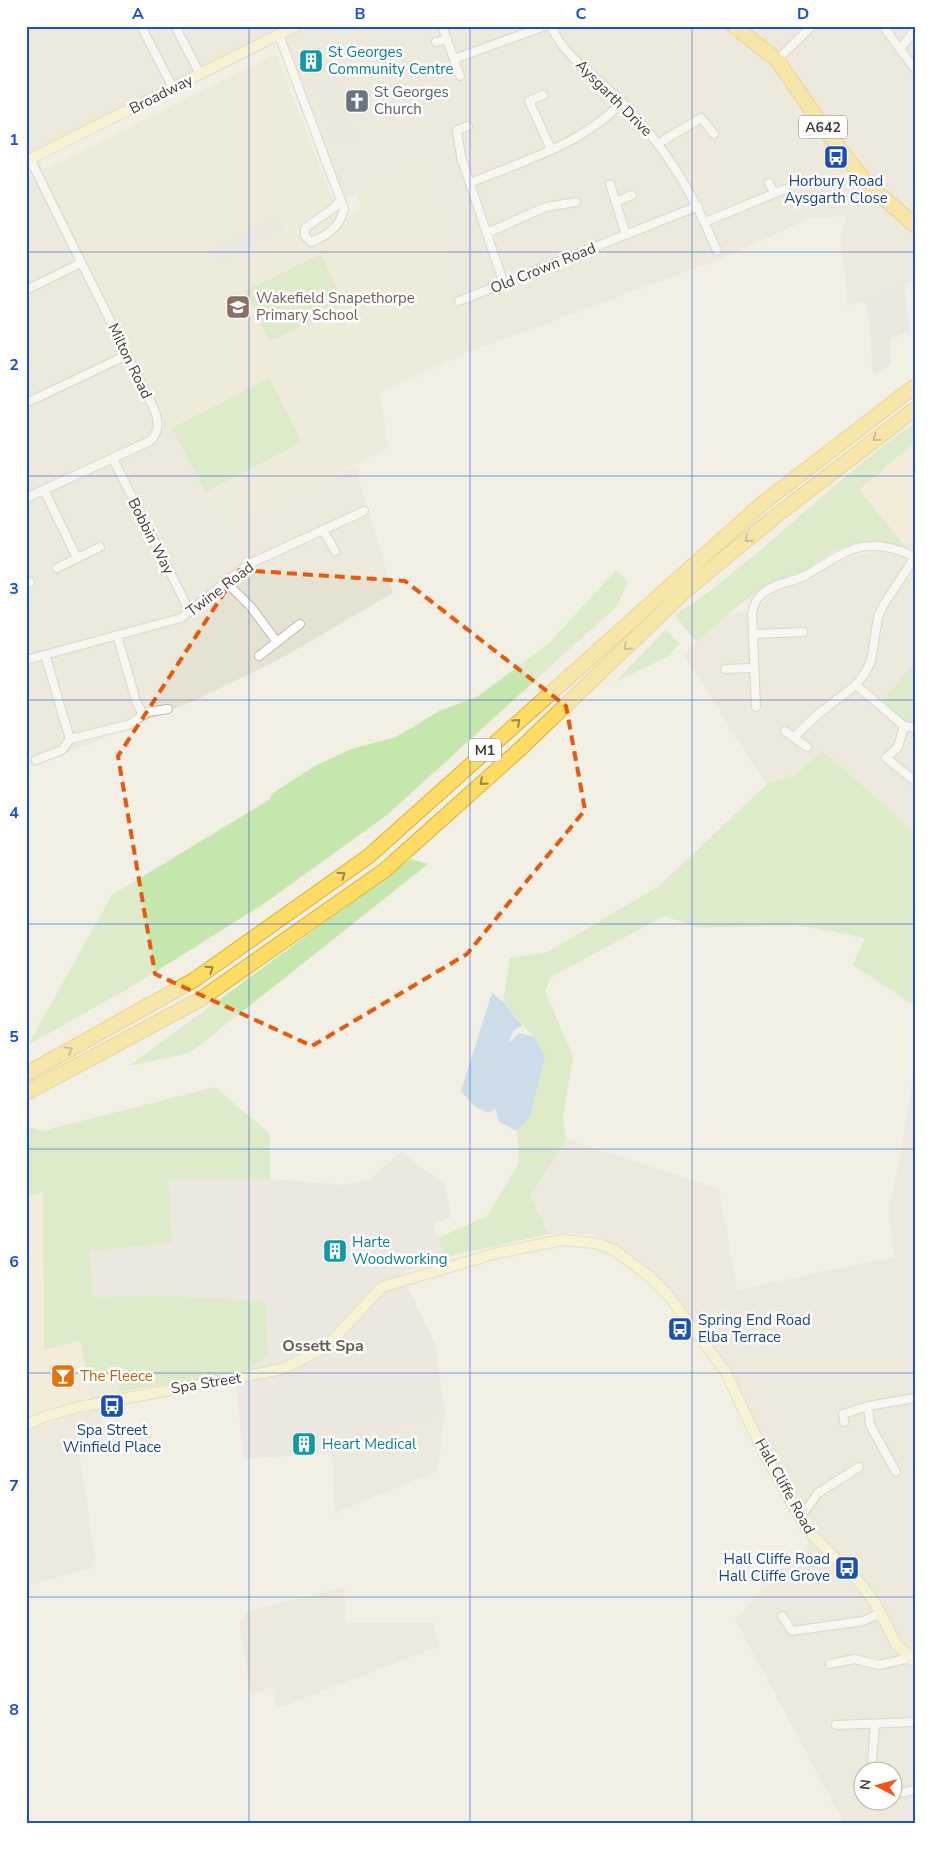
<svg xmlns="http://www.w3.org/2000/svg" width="941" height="1849" font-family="'Nunito Sans',sans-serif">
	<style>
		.residential { fill: #e6e2d2; fill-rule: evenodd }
		.commercial { fill: #f4e9ce }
		.industrial { fill: #e4e0d9 }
		.education { fill: #ebe6ce }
		.green { fill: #c5e6ad }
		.parking { fill: #e2e1dc }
		.water { fill: #a0c5ef }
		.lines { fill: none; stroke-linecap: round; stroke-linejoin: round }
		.street-casing { stroke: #bdb8a7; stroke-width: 10 }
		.secondary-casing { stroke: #d2c994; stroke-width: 12 }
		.highway-casing { stroke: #dbb235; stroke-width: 16 }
		.street { stroke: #fff; stroke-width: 8 }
		.secondary { stroke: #fef7c2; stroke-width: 10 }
		.highway { stroke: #fcdc65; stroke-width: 14 }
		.oneway { stroke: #97864a }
		.marked { fill: none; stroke: #e8590c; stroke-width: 4; stroke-dasharray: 10 6; stroke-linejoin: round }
		.grid { fill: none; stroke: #1d4ed8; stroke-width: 1; stroke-opacity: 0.55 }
		.labels { text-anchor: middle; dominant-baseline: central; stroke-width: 5; stroke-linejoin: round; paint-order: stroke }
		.shield { fill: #fff; stroke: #7c7971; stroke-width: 1 }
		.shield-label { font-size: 14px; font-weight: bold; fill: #443f34 }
		.culture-label { font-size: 15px; fill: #0d838f; stroke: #fff; text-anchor: start }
		.worship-label { font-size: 15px; fill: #5b616d; stroke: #fff; text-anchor: start }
		.street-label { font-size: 15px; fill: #443f34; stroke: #fff }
		.transit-label { font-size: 15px; fill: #164399; stroke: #fff }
		.education-label { font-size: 15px; fill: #785e54; stroke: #fff; text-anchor: start }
		.food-label { font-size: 15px; fill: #c56008; stroke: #fff; text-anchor: start }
		.neighbourhood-label { font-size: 16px; font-weight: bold; fill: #665f4b; stroke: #fff }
		.neatline { fill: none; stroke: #1d4ed8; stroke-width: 2 }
		.grid-label { font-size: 16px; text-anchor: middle; font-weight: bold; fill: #1d4ed8 }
	</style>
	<rect width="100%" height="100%" fill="#f2efe4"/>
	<g class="residential">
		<polygon points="26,26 915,26 915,280 848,306 841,238 846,216 811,218 715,261 463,354 442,261 423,164 341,200 279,35 37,156 163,411 170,417 226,528 355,466 393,593 280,659 200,698 26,770"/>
		<polygon points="915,534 915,835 880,801 822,751 797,774 767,784 683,655 720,619 759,607 773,593 810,580 847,557 880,552 899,556"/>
		<path d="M915,1065v758h-71l-109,-204 73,-76 -11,-30 -72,-142 -91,-114 -39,-23h-46l-19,-37 36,-58 153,50 18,101 157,-33 -5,-47 13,-62zM864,1772h30v30h-30z"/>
		<polygon points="115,1369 119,1392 105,1411 99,1429 78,1444 96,1566 27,1586 26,1432 57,1420 92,1411 87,1375"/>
		<polygon points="445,1413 437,1471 334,1513 332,1444"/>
		<polygon points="344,1588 346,1623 433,1623 439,1646 278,1708 271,1687 251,1695 240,1624 248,1611"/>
	</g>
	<g class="commercial">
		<polygon points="915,442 915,534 906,547 859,490"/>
		<polygon points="43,1191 44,1350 80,1341 90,1398 52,1406 26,1417 26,1198"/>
	</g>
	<polygon class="industrial" points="401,1152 445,1184 451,1217 433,1224 445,1257 401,1273 435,1343 445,1413 332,1444 332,1453 244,1459 235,1378 268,1355 266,1301 161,1295 93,1297 90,1251 172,1243 168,1180 270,1179 344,1185 370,1179"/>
	<polygon class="education" points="273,55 277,56 332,198 346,219 361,207 356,194 423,163 449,249 442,262 463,354 379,394 389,447 227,529 170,417 163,411 44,169"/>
	<g class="green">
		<polygon points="321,254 345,305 269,342 245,291"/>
		<polygon points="269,378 302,442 206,492 172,428"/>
		<path d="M915,423v19l-56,48 47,57 -28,-4 -40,6 -36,23 -34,13 -26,18 -46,39 -21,-27c86,-56 155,-134 240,-192z"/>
		<polygon points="616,570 628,582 617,606 387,815 265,903 131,987 28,1045 112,895 269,800 273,793 313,767 351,749 396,737 441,710 477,697 549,643"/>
		<polygon points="665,630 680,643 667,657 615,682"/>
		<polygon points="915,662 915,712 909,727 880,705"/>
		<polygon points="822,751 880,801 915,835 915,1006 853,965 865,938 798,925 700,928 664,916 551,977 545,991 573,1056 563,1118 566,1139 530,1197 549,1234 445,1257 438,1238 487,1216 519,1163 517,1131 530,1117 534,1037 503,1002 510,958 548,952 659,886 767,784 797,774"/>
		<polygon points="411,859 428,864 190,1053 129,1066"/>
		<polygon points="215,1087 270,1134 270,1179 169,1180 172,1243 90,1251 93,1297 161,1295 266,1301 268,1355 245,1371 119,1392 115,1369 87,1375 80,1341 44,1350 43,1192 26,1198 26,1126 42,1131"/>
	</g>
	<g class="parking">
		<polygon points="334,80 341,100 335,102 342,120 347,118 354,138 339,144 334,136 316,86"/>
		<polygon points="278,213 285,229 259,242 260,245 221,265 211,247"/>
		<polygon points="904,284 910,332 890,338 891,365 873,375 868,312 864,300"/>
	</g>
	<polygon class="water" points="492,993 503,1002 522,1025 513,1031 509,1043 519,1033 534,1037 545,1056 530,1117 517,1131 498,1121 496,1109 488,1113 474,1106 461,1091"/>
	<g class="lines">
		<defs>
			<g id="street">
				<polyline points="141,26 173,88"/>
				<polyline points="175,26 200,74"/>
				<polyline points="442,26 460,76"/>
				<path d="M551,26c14,33 49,53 73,78 44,47 68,87 93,147"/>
				<polyline points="883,26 915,69"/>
				<path d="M279,35l65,174c-5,19 -15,25 -33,33l-6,-6v-8l30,-21 5,-8"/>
				<polyline points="436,42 446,39"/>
				<polyline points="900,49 915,30"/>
				<polyline points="454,59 545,26"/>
				<polyline points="777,60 812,26"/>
				<polyline points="543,95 529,101 551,149"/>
				<polyline points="468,126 457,130 461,157 504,284"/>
				<polyline points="659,143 701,118 714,134"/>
				<path d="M470,183c53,-22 113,-39 152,-81"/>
				<polyline points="769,183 774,193"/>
				<polyline points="610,184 626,235"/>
				<polyline points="616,202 632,195"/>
				<polyline points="705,222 785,189"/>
				<polyline points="487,233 546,207 576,202"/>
				<polyline points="26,290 81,263"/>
				<polyline points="459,301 698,206"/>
				<polyline points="26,403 127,355"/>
				<polyline points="113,459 190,612"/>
				<polyline points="44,490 77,558"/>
				<path d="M26,498l124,-57c10,-9 9,-20 4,-32l-124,-250"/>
				<polyline points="323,530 335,551"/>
				<polyline points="57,568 100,547"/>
				<polyline points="226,582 251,607 277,642"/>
				<polyline points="26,583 30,582"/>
				<polyline points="754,634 803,632"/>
				<polyline points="117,635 136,701 143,715"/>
				<polyline points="45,655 70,739"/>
				<polyline points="259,656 300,624"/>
				<polyline points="26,660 181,618 247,565 364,511"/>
				<polyline points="725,669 753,668"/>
				<polyline points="856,685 904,726 915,728"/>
				<path d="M756,707l-4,-93c1,-8 4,-15 10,-20 11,-10 29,-12 42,-18 23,-11 40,-29 66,-30 16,-1 31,4 45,11"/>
				<polyline points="904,726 898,747 886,758 915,781"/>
				<polyline points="785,731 807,747"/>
				<polyline points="794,737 818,714 856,685 865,673 871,661 878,617 884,604 915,557"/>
				<polyline points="70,739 128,725 148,712 168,709"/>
				<polyline points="36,760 62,750 70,739"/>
				<polyline points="868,1406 870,1425 896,1472"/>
				<polyline points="844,1422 843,1414 868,1406 915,1398"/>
				<polyline points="800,1518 818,1493 859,1467"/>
				<polyline points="782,1616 792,1631 863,1621 880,1613"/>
				<polyline points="830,1664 854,1659 879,1665 910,1658"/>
				<polyline points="836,1725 915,1722"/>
				<polyline points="871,1772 875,1724"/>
				<polyline points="894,1794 915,1790"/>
			</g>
			<g id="secondary">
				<polyline points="26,161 296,26"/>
				<polyline points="26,1425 46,1416 79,1407 283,1369 326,1347 382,1287 497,1253 562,1240 595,1243 614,1250 650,1277 668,1295 725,1371 765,1455 807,1530 861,1584 875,1603 896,1644 915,1662"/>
			</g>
			<g id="highway">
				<polyline points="734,26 777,60 821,124 867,184 915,225"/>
				<polyline points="26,1074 194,980 369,856 763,503 915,386"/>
				<polyline points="26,1093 201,999 385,870 519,750 686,590 777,515 915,409"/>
			</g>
		</defs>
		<use href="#street" class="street-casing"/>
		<use href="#secondary" class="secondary-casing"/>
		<use href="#highway" class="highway-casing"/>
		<use href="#street" class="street"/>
		<use href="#secondary" class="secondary"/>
		<use href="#highway" class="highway"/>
	</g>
	<defs><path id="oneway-chevron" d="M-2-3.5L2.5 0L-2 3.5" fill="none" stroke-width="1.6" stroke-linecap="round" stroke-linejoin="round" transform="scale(1.25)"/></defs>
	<g class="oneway">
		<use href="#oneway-chevron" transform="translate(876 438) rotate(143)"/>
		<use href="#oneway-chevron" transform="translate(748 539) rotate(140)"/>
		<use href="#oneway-chevron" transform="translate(627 647) rotate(136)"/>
		<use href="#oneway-chevron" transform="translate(517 722) rotate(-42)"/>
		<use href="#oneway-chevron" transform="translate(483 782) rotate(138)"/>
		<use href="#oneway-chevron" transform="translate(342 875) rotate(-35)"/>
		<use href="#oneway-chevron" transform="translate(210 969) rotate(-35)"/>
		<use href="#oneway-chevron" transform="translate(69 1050) rotate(-29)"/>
	</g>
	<path d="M0 0H941V1849H0ZM239,570l166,11 161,125 19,104 -118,144 -155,92 -157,-72 -37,-218z" fill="#f2efe4" fill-opacity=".55" fill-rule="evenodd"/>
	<path class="marked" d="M239,570l166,11 161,125 19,104 -118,144 -155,92 -157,-72 -37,-218z"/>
	<path class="grid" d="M249,26v1797M470,26v1797M692,26v1797M26,252h889M26,476h889M26,700h889M26,924h889M26,1149h889M26,1373h889M26,1597h889"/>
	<defs>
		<symbol id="building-square" viewBox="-11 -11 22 22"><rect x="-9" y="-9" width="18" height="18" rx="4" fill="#0f9aa8" stroke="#fff"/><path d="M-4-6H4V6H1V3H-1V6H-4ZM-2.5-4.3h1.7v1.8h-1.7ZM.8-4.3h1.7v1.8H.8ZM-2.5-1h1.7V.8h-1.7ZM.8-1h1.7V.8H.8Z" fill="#fff"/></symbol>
		<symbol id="church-square" viewBox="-11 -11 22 22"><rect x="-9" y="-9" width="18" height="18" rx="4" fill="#6b7280" stroke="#fff"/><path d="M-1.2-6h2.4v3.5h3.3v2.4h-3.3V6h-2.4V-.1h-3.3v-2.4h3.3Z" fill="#fff"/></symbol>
		<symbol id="bus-square" viewBox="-11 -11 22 22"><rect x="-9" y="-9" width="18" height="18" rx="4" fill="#1a4fb4" stroke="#fff"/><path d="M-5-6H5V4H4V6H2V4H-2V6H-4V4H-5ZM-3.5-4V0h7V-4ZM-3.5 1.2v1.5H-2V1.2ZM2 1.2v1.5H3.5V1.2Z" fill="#fff"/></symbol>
		<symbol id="school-square" viewBox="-11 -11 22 22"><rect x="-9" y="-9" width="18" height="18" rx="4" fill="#8d6e63" stroke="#fff"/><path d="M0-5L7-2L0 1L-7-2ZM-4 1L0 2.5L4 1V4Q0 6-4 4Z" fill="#fff"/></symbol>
		<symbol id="bar-square" viewBox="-11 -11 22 22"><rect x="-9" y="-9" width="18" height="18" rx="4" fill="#e8710a" stroke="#fff"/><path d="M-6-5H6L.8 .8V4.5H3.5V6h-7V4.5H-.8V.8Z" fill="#fff"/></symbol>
	</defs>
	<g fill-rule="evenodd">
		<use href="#building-square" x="297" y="47" width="28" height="28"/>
		<use href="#church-square" x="343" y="87" width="28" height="28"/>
		<use href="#bus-square" x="822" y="143" width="28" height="28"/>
		<use href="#school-square" x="224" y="293" width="28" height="28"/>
		<use href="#building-square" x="321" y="1237" width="28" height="28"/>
		<use href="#bus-square" x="666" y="1315" width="28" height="28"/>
		<use href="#bar-square" x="49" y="1362" width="28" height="28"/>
		<use href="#bus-square" x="98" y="1392" width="28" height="28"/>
		<use href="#building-square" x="290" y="1430" width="28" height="28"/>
		<use href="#bus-square" x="833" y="1554" width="28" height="28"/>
	</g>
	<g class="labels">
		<g class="shield">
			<rect x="799" y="115.5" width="48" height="23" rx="4"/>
			<rect x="469" y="738.5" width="32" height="23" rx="4"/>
		</g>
		<g class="shield-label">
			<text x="823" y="127">A642</text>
			<text x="485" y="750">M1</text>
		</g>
		<g class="culture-label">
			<text x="328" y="52">St Georges<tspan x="328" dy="17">Community Centre</tspan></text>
			<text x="352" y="1242">Harte<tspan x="352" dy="17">Woodworking</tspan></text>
			<text x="322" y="1444">Heart Medical</text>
		</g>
		<g class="worship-label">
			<text x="374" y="92">St Georges<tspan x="374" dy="17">Church</tspan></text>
		</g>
		<g class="street-label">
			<text transform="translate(161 94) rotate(-27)">Broadway</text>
			<text transform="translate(614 98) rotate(45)">Aysgarth Drive</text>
			<text transform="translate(543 268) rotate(-22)">Old Crown Road</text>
			<text transform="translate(130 361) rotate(64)">Milton Road</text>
			<text transform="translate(151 536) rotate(63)">Bobbin Way</text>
			<text transform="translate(220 589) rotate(-37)">Twine Road</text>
			<text transform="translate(206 1383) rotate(-9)">Spa Street</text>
			<text transform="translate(785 1486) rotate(61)">Hall Cliffe Road</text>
		</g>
		<g class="transit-label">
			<text x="836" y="181">Horbury Road<tspan x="836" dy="17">Aysgarth Close</tspan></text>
			<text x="698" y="1320" text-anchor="start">Spring End Road<tspan x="698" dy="17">Elba Terrace</tspan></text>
			<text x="112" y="1430">Spa Street<tspan x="112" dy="17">Winfield Place</tspan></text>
			<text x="830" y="1559" text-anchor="end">Hall Cliffe Road<tspan x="830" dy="17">Hall Cliffe Grove</tspan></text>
		</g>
		<g class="education-label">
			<text x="256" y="298">Wakefield Snapethorpe<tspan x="256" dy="17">Primary School</tspan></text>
		</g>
		<g class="food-label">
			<text x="80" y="1376">The Fleece</text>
		</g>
		<g class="neighbourhood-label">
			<text x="323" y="1346">Ossett Spa</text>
		</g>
	</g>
	<rect width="941" height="1849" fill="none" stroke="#ffffff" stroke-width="55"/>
	<g transform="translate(878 1786) rotate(276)"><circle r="24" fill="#ffffff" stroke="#b4b2ae"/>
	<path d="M0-4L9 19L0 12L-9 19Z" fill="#f75316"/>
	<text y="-8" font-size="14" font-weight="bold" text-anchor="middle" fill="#443f34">N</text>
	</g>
	<rect x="28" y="28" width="886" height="1794" class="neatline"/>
	<g class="grid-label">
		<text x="138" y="19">A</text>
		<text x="360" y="19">B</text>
		<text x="581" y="19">C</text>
		<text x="803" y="19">D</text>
		<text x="14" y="145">1</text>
		<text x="14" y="370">2</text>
		<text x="14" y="594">3</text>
		<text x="14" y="818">4</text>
		<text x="14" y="1042">5</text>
		<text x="14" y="1267">6</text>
		<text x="14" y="1491">7</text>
		<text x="14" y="1715">8</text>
	</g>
</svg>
